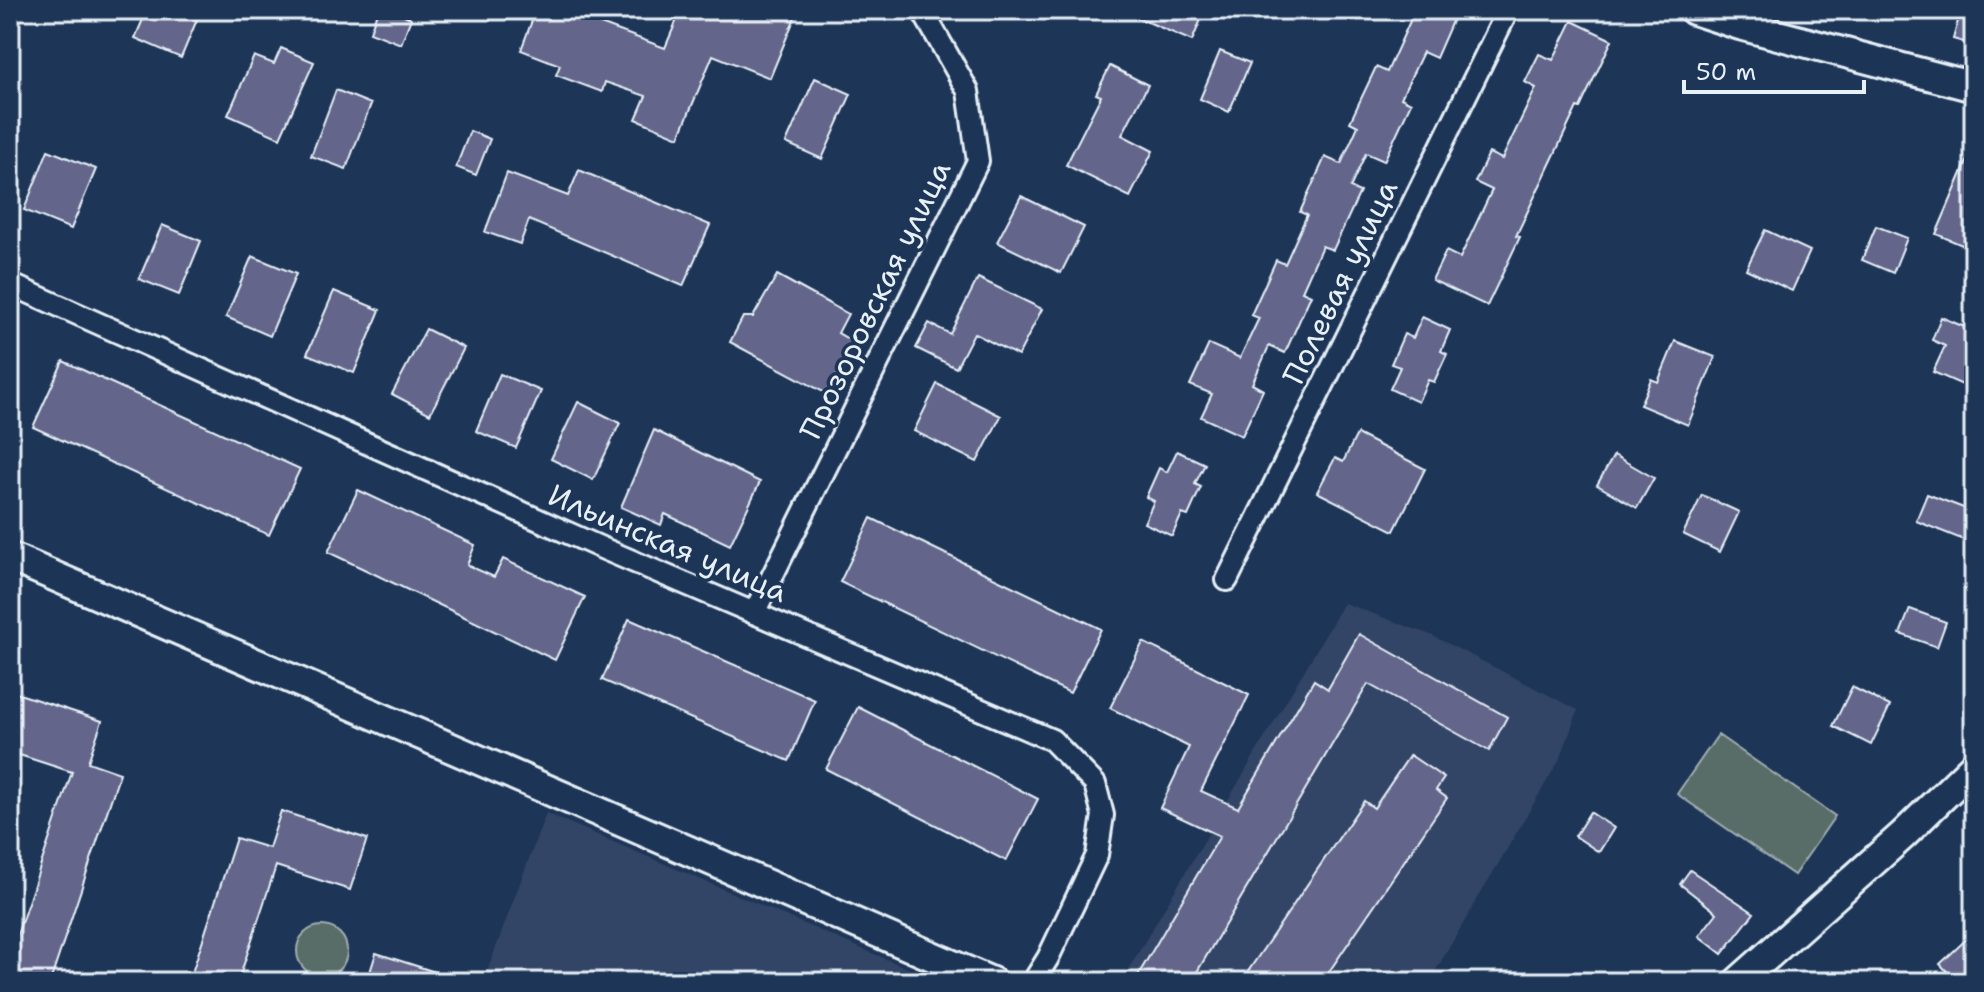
<svg xmlns="http://www.w3.org/2000/svg" width="1984" height="992" font-family="'Shantell Sans',sans-serif">
	<style>
		.built { fill: #324466 }
		.green { fill: #586c67; stroke: #a0aeb0; stroke-width: 2 }
		.building { fill: #63668a; stroke: #e8f1f8; stroke-width: 2 }
		.lines { fill: none; stroke-linecap: round; stroke-linejoin: round }
		.street-casing { stroke: #e8f1f8; stroke-width: 26 }
		.secondary-casing { stroke: #e8f1f8; stroke-width: 34 }
		.street { stroke: #1d3557; stroke-width: 20 }
		.secondary { stroke: #1d3557; stroke-width: 28 }
		.labels { text-anchor: middle; dominant-baseline: central; stroke-width: 7; stroke-linejoin: round; paint-order: stroke }
		.street-label { font-size: 30px; fill: #e8f1f8; stroke: #1d3557 }
	</style>
	<rect width="100%" height="100%" fill="#1d3557"/>
	<filter id="ink" filterUnits="userSpaceOnUse"><feTurbulence type="fractalNoise" baseFrequency=".0125" numOctaves="2"/><feDisplacementMap in="SourceGraphic" scale="16" xChannelSelector="R" yChannelSelector="G"/><feConvolveMatrix kernelMatrix="1 2 1 2 8 2 1 2 1" color-interpolation-filters="sRGB"/></filter>
	<g filter="url(#ink)">
		<g class="built">
			<polygon points="1344,603 1431,635 1578,710 1561,757 1429,982 1121,982"/>
			<polygon points="546,813 886,959 940,982 483,982"/>
		</g>
		<g class="green">
			<polygon points="1718,735 1835,816 1794,875 1677,794"/>
			<circle cx="322" cy="951" r="25"/>
		</g>
		<g class="building">
			<polygon points="147,10 201,10 181,58 135,38"/>
			<polygon points="378,10 391,10 411,18 401,44 370,32"/>
			<polygon points="536,10 563,10 665,48 681,10 798,10 770,78 713,55 679,137 636,119 646,96 605,82 602,92 556,75 560,65 521,50"/>
			<polygon points="1120,10 1205,10 1192,41"/>
			<polygon points="1415,10 1457,10 1436,58 1423,52 1401,98 1411,103 1384,161 1366,153 1350,188 1360,192 1333,250 1322,246 1302,291 1311,295 1285,353 1269,346 1252,384 1263,390 1242,436 1201,417 1212,394 1190,385 1209,344 1240,358 1259,318 1251,315 1276,260 1285,264 1307,215 1300,212 1325,157 1341,164 1358,126 1350,122 1376,67 1387,72"/>
			<polygon points="1961,10 1974,10 1974,45 1953,39"/>
			<polygon points="1572,21 1612,40 1580,108 1577,107 1516,236 1520,237 1487,306 1432,280 1446,251 1460,258 1492,190 1475,182 1489,153 1502,159 1536,88 1525,82 1539,54 1553,60"/>
			<polygon points="281,48 314,62 280,138 228,115 254,56 274,64"/>
			<polygon points="1220,51 1250,63 1229,112 1200,99"/>
			<polygon points="1110,66 1148,85 1122,135 1153,151 1130,197 1066,165 1101,96 1096,94"/>
			<polygon points="815,78 851,94 822,159 786,143"/>
			<polygon points="336,90 371,104 346,169 311,156"/>
			<polygon points="470,131 490,139 476,175 456,167"/>
			<polygon points="1974,145 1974,250 1936,234"/>
			<polygon points="48,150 96,169 71,229 24,210"/>
			<polygon points="579,170 710,225 683,286 529,220 520,244 485,232 507,173 568,196"/>
			<polygon points="1021,196 1084,227 1061,273 997,242"/>
			<polygon points="162,225 201,241 179,295 139,279"/>
			<polygon points="1876,226 1907,238 1893,273 1862,260"/>
			<polygon points="1765,230 1810,251 1792,291 1746,269"/>
			<polygon points="252,256 296,274 270,336 226,317"/>
			<polygon points="777,275 848,314 838,333 855,343 827,394 730,342 743,317 753,317"/>
			<polygon points="978,278 1042,309 1018,356 974,333 956,368 916,348 929,323 950,334"/>
			<polygon points="334,291 380,310 354,373 307,354"/>
			<polygon points="1422,317 1450,330 1441,351 1447,354 1434,382 1428,380 1418,402 1390,389 1400,367 1391,364 1404,334 1413,338"/>
			<polygon points="1941,317 1974,331 1974,390 1933,372 1945,346 1932,340"/>
			<polygon points="426,329 464,348 430,414 392,394"/>
			<polygon points="1675,341 1715,357 1688,425 1640,405 1651,379 1658,382"/>
			<polygon points="63,361 300,469 269,535 33,427"/>
			<polygon points="500,374 541,391 516,448 476,431"/>
			<polygon points="937,384 1001,416 977,462 914,431"/>
			<polygon points="578,402 620,423 593,480 551,459"/>
			<polygon points="654,430 760,482 730,545 665,514 661,525 621,507"/>
			<polygon points="1357,434 1425,469 1394,531 1317,492 1335,458 1343,462"/>
			<polygon points="1177,451 1205,464 1195,484 1201,487 1188,516 1182,514 1172,536 1144,523 1154,501 1146,497 1159,468 1167,472"/>
			<polygon points="1614,455 1654,478 1637,508 1597,485"/>
			<polygon points="358,490 475,545 467,565 494,577 503,559 585,597 555,660 328,552"/>
			<polygon points="1927,494 1974,512 1974,544 1916,521"/>
			<polygon points="1702,495 1739,512 1720,552 1683,534"/>
			<polygon points="871,518 1101,629 1070,693 840,582"/>
			<polygon points="1910,609 1946,622 1937,647 1900,634"/>
			<polygon points="629,619 815,700 789,761 602,680"/>
			<polygon points="1359,634 1507,717 1489,751 1368,684 1191,982 1134,982 1220,836 1160,808 1189,747 1110,708 1143,642 1249,695 1201,791 1238,808 1314,680 1328,689"/>
			<polygon points="1852,687 1890,706 1871,745 1833,726"/>
			<polygon points="10,691 102,721 88,762 120,773 50,982 10,982 10,942 14,944 72,772 10,752"/>
			<polygon points="858,707 1038,799 1006,861 826,769"/>
			<polygon points="1410,755 1444,778 1436,790 1447,798 1322,982 1260,982 1247,973 1364,801 1374,808"/>
			<polygon points="281,811 367,839 350,890 276,866 238,982 189,982 236,838 269,848"/>
			<polygon points="1590,812 1614,828 1599,852 1575,836"/>
			<polygon points="1690,870 1754,913 1722,954 1699,936 1717,913 1680,884"/>
			<polygon points="1974,932 1974,982 1957,982 1940,964"/>
			<polygon points="376,953 454,978 453,982 367,982"/>
		</g>
		<g class="lines">
			<defs>
				<g id="street">
					<polyline points="10,284 604,549 1052,740 1095,784 1103,815 1097,855 1048,958 1033,982"/>
					<polyline points="1227,580 1508,10"/>
					<polyline points="754,613 978,161 968,91 922,10"/>
				</g>
				<g id="secondary">
					<polyline points="1694,10 1740,25 1974,87"/>
					<polyline points="10,557 992,982"/>
					<polyline points="1738,982 1903,835 1974,766"/>
				</g>
			</defs>
			<use href="#street" class="street-casing"/>
			<use href="#secondary" class="secondary-casing"/>
			<use href="#street" class="street"/>
			<use href="#secondary" class="secondary"/>
		</g>
	</g>
	<g class="labels">
		<g class="street-label">
			<text transform="translate(1340 282) rotate(-64)">Полевая улица</text>
			<text transform="translate(875 300) rotate(-64)">Прозоровская улица</text>
			<text transform="translate(668 543) rotate(23)">Ильинская улица</text>
		</g>
	</g>
	<rect width="1984" height="992" fill="none" stroke="#1d3557" stroke-width="40"/>
	<rect x="20" y="20" width="1944" height="952" fill="none" stroke="#e8f1f8" stroke-width="3" filter="url(#ink)"/>
	<path d="M1684 80v12h180v-12" fill="none" stroke="#e8f1f8" stroke-width="4"/>
	<text x="1696" y="80" font-size="24" fill="#e8f1f8" stroke="#1d3557" stroke-width="6" paint-order="stroke">50 m</text>
</svg>
